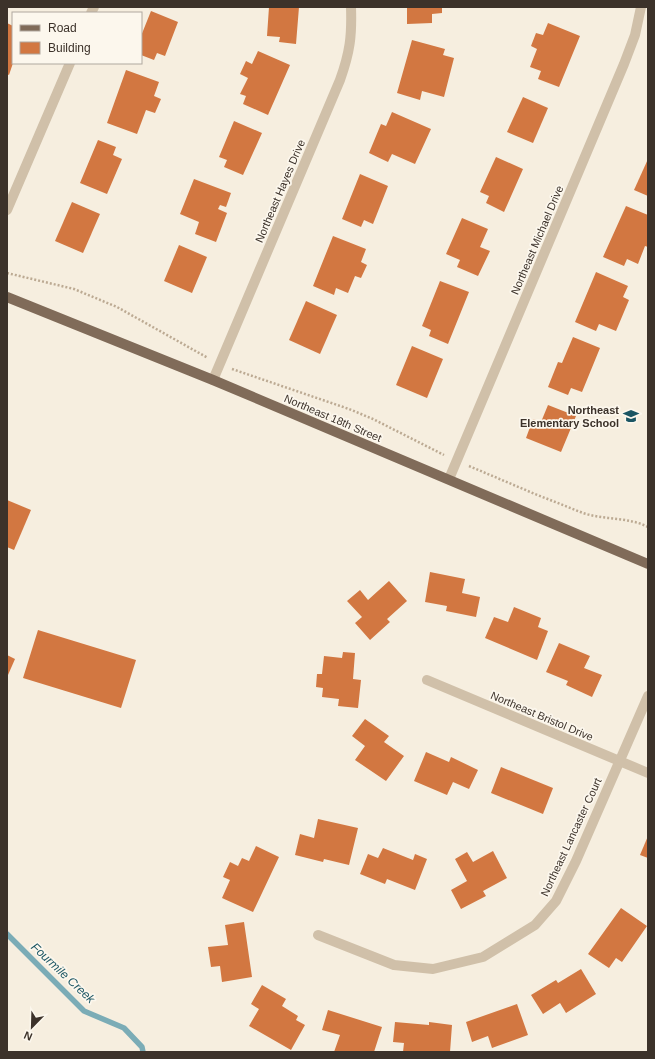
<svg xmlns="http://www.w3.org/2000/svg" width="655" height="1059" font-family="Arial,sans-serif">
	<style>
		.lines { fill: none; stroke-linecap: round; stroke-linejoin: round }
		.stream { stroke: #7bacb6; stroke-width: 5.5 }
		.building { fill: #d27741 }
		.path { stroke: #bcaa93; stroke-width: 2.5; stroke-dasharray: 2 2; stroke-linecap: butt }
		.minor { stroke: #d0c0a9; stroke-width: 10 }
		.major { stroke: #806b59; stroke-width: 10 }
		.labels { text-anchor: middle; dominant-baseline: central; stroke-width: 3.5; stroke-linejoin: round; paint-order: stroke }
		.street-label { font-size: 11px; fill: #3c322a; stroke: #fcf7ed }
		.poi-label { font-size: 11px; font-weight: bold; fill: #3c322a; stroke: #fcf7ed; text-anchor: end }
		.water-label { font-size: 12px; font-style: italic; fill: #1a5563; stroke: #fcf7ed }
	</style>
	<rect width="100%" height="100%" fill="#f6eedf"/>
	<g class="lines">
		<polyline class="stream" points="7,934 84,1011 124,1028 142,1047 143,1052"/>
	</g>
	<g class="building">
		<polygon points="269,7 299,7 296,44 279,42 280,37 267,36"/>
		<polygon points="407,7 442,7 442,13 432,14 432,23 407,24"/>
		<polygon points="151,11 178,22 165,56 157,53 154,60 141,55 141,36"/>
		<polygon points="7,23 13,26 13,63 9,75 7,74"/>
		<polygon points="548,23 580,36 559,87 538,79 541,71 530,67 537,49 531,46 536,33 543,35"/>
		<polygon points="412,40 445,49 443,55 454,58 444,97 422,91 420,100 397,93"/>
		<polygon points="258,51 290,65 268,115 243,104 246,96 240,94 248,78 240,74 246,61 252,64"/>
		<polygon points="126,70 159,82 154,96 161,99 155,113 146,110 137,134 107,123"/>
		<polygon points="523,97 548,108 533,143 507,132"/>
		<polygon points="392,112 431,129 415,164 392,154 388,162 369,153 381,124 386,126"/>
		<polygon points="234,121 262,133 243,175 224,167 227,160 219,157"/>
		<polygon points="98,140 116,147 113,155 122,159 107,194 80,183"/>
		<polygon points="496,157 523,169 504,212 486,203 489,196 480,192"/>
		<polygon points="648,159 648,196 634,190"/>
		<polygon points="360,174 388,186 373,224 364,220 361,227 342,219"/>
		<polygon points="194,179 231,193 226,207 220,205 218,209 227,213 216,242 195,234 199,222 180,214"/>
		<polygon points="72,202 100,214 83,253 55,241"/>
		<polygon points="626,206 648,215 648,247 645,246 638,264 627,259 624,266 603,257"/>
		<polygon points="462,218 488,229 480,247 490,251 478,276 457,267 460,260 446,254"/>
		<polygon points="333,236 366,249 361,262 367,265 361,278 355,276 348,293 336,288 334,295 313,286"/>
		<polygon points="179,245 207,257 192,293 164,281"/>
		<polygon points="596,272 628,286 623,297 629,300 616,331 599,324 596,331 575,322"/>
		<polygon points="440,281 469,292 448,344 429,336 431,330 422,326"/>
		<polygon points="306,301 337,315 320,354 289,340"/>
		<polygon points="573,337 600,348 582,392 571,388 568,395 548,387 558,362 562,363"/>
		<polygon points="412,346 443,359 427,398 396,385"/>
		<polygon points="548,405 576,416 561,452 526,438 533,419 541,422"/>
		<polygon points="7,500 31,510 14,550 7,547"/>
		<polygon points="430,572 465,579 462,593 480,597 476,617 446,611 447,606 425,602"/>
		<polygon points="389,581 407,601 387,619 390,622 370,640 355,623 362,617 347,601 360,590 368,600"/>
		<polygon points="514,607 541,618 538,627 548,631 537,660 485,638 494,617 508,622"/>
		<polygon points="38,630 136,660 121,708 23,678"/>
		<polygon points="559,643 590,656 584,668 602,675 592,697 566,685 568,681 546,672"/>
		<polygon points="343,652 355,653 353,679 361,680 358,708 338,706 339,699 322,697 323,688 316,687 317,674 322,674 324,656 342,658"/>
		<polygon points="7,655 15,659 8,675 7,675"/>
		<polygon points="365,719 389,736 384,742 404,756 386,781 355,760 365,746 352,736"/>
		<polygon points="426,752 449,762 451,757 478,770 469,789 453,782 447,795 414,781"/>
		<polygon points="501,767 553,788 543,814 491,793"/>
		<polygon points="318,819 358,828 349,865 324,859 323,862 295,855 300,834 314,838"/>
		<polygon points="648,836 648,858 640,855"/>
		<polygon points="256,846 279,857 253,912 222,898 230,880 223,877 230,862 238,866 242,858 249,861"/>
		<polygon points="383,848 413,860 415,854 427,859 415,890 387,879 385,884 360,874 368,854 378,858"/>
		<polygon points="493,851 507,878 483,891 486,896 461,909 451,890 467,881 455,859 467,852 473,862"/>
		<polygon points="621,908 647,926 622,962 616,958 609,968 588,954"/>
		<polygon points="244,922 252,977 222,982 220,966 211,967 208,947 228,945 225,925"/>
		<polygon points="581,969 596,994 566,1013 560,1003 543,1014 531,995 556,980 558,983"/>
		<polygon points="262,985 286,999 282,1006 298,1016 296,1020 305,1025 291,1050 249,1026 259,1009 251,1004"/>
		<polygon points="517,1004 528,1035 492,1048 488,1036 472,1042 466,1022"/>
		<polygon points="328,1010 382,1027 374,1052 334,1052 340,1035 322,1030"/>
		<polygon points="395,1022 429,1025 429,1022 452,1025 450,1052 403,1052 404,1043 393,1042"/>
	</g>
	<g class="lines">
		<g class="path">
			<polyline points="7,273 74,289 117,307 208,358"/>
			<polyline points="232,369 349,409 373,419 444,455"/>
			<path d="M469,466l66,28 48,19c21,7 46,4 65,14"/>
		</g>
		<g class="minor">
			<polyline points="91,13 94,7"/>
			<polyline points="7,210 70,63"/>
			<path d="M213,380l127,-300c10,-28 12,-44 11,-73"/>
			<polyline points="449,479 624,64 635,35 641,7"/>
			<polyline points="427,680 648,773"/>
			<polyline points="318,935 394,965 433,969 483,957 535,925 556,901 576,861 648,696"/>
		</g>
		<polyline class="major" points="7,297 213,380 648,564"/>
	</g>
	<defs>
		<symbol id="school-bare" viewBox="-9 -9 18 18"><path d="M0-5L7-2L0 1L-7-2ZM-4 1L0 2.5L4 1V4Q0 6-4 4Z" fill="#1a5563" stroke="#fcf7ed" stroke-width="2.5" paint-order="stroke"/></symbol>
	</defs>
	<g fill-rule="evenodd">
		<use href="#school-bare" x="620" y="405" width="22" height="22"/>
	</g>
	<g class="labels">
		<g class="street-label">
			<text transform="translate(280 191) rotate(-67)">Northeast Hayes Drive</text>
			<text transform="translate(537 240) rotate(-67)">Northeast Michael Drive</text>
			<text transform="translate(333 418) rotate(23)">Northeast 18th Street</text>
			<text transform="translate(542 716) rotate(23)">Northeast Bristol Drive</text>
			<text transform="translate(571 837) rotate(-65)">Northeast Lancaster Court</text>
		</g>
		<g class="poi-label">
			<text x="619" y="410">Northeast<tspan x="619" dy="13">Elementary School</tspan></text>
		</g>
		<g class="water-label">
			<text transform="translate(63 973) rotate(43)">Fourmile Creek</text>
		</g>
	</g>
	<rect width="655" height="1059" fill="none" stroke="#3c322a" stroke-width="16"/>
	<rect x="12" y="12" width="130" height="52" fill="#fcf7ed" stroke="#afa89f"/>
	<rect x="20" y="25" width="20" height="6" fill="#806b59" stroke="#afa89f"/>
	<text x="48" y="32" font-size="12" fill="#3c322a">Road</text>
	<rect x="20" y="42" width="20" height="12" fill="#d27741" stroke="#afa89f"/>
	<text x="48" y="52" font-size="12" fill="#3c322a">Building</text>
	<g transform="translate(32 1027) rotate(203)" stroke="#fcf7ed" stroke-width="3" paint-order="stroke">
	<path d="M0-3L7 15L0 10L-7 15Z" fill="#3c322a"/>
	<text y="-6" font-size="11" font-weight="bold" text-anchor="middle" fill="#3c322a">N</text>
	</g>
</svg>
